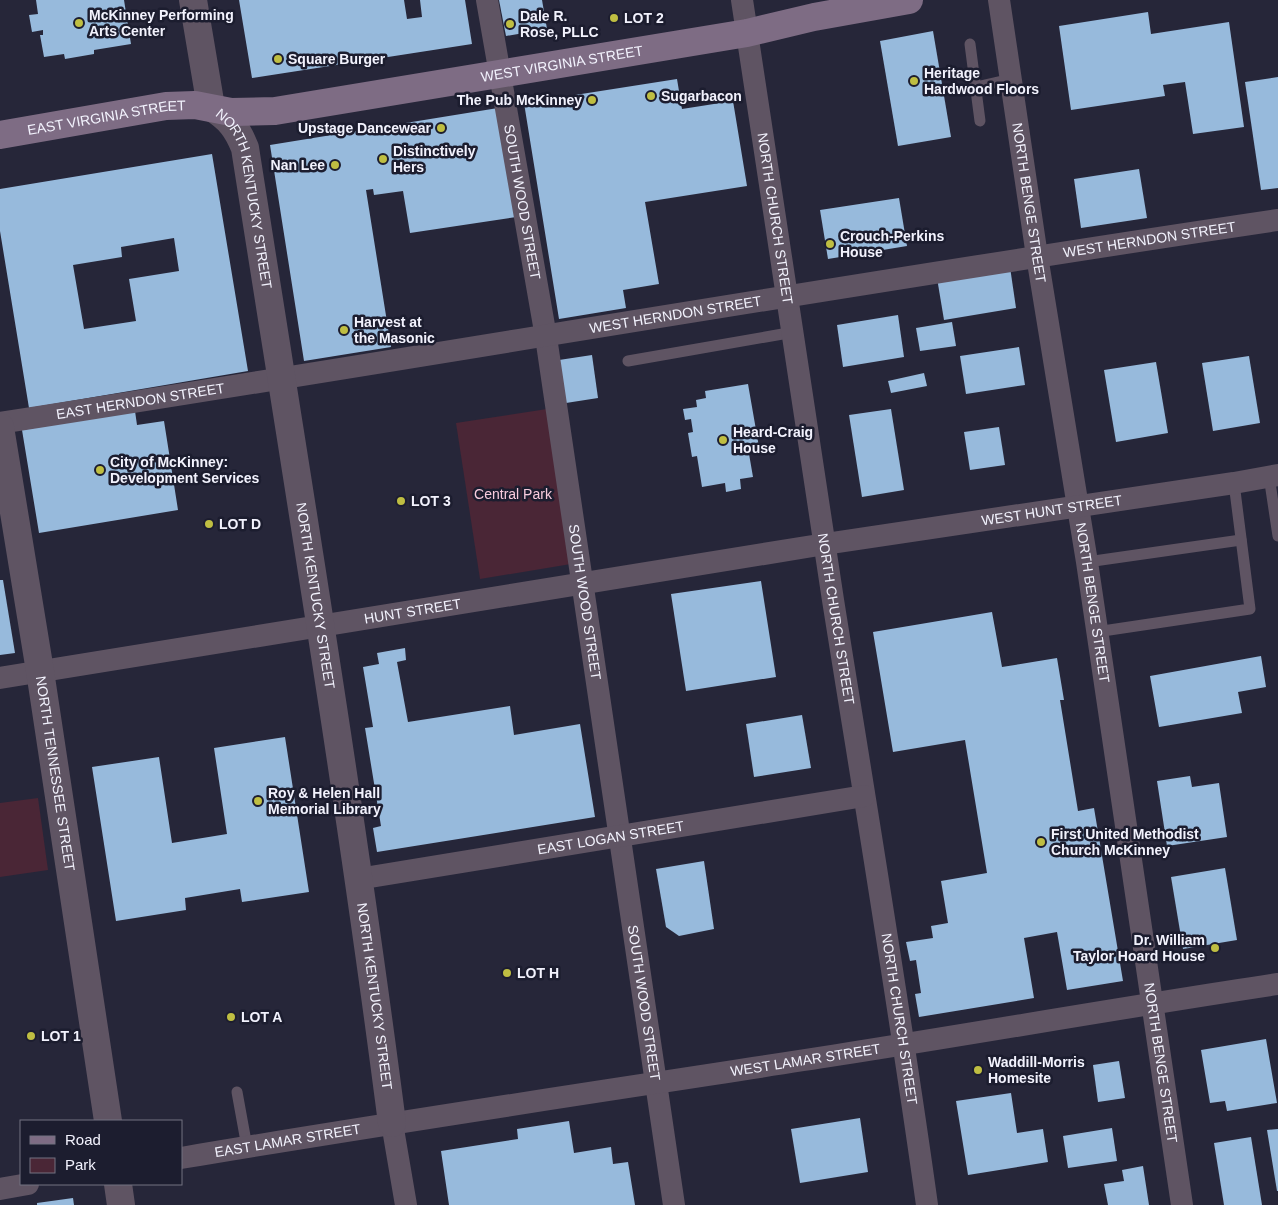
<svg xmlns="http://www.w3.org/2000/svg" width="1278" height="1205" font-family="Arial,sans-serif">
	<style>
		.green { fill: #4a2636 }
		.building { fill: #97badc; fill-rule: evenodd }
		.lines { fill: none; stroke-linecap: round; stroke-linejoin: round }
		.service { stroke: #5f5463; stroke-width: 11 }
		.minor { stroke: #5f5463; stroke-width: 22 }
		.tertiary { stroke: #5f5463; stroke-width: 28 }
		.secondary { stroke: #7e6c84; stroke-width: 28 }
		.poi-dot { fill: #bfbe42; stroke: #1c1d2f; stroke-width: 2 }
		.labels { text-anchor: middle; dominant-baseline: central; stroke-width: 5; stroke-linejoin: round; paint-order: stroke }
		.poi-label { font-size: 14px; font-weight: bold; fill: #f2f2fd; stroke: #1c1d2f; text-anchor: start }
		.street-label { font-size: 14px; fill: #f2f2fd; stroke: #1c1d2f }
		.park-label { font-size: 14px; fill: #f8cbdd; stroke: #1c1d2f }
	</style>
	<rect width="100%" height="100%" fill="#262639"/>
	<g class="green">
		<polygon points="547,409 571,564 480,579 456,423"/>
		<polygon points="38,798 48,870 0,877 0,803"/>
	</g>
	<g class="building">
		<polygon points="36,0 124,0 131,44 94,50 94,54 65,59 64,54 44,57 40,35 43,35 43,30 32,32 29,15 38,14"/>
		<polygon points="239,0 404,0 407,19 422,17 420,0 465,0 472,44 252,78"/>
		<polygon points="499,0 542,0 547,29 506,36"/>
		<polygon points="1148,12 1151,34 1229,22 1244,127 1193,134 1185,82 1163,85 1165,96 1071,110 1059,26"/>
		<polygon points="933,31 951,137 898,146 880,41"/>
		<polygon points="1278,77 1278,188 1261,190 1245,82"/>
		<polygon points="677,79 682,109 733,101 747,186 645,202 659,284 623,290 626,308 559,319 524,103"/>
		<polygon points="498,108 516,217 410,233 403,191 374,195 373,189 366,190 391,347 304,361 270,145"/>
		<path d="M212,154l36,217 -219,37 -29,-177v-42zM174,238l5,33 -50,8 7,42 -52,8 -11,-64 49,-8 -1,-10z"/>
		<polygon points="1139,169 1147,218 1081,228 1074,179"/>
		<polygon points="899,198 907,246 828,259 820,210"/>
		<polygon points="1010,267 1016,308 944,320 937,278"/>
		<polygon points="898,315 904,357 843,367 837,325"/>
		<polygon points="952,322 956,346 920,351 916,328"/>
		<polygon points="1019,347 1025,385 966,394 960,356"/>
		<polygon points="592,355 598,398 566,403 559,360"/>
		<polygon points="1249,356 1260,423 1213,431 1202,363"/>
		<polygon points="1156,362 1168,433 1116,442 1104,370"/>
		<polygon points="924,373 927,386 891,393 888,381"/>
		<polygon points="748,384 759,447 748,448 753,477 740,479 741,489 726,492 725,483 702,487 697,456 692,457 688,433 693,432 691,419 685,420 683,409 697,407 696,400 706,398 705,391"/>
		<polygon points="891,409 904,490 862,497 849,415"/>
		<polygon points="135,411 137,425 164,421 178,510 39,533 22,430"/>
		<polygon points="999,427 1005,465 970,470 964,432"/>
		<polygon points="0,580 3,580 15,653 0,655"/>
		<polygon points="761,581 776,677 686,691 671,594"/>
		<polygon points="992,612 1002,667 1057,658 1064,700 1060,700 1078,811 1094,808 1123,981 1067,990 1057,932 1024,938 1034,998 919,1017 915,994 921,993 916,960 910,961 906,942 933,938 931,926 948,923 941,881 987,873 965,740 893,752 873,632"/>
		<polygon points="405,648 406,660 397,662 408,722 510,706 514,735 580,724 595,817 377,852 373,828 381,826 365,728 373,727 363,667 379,664 377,653"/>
		<polygon points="1261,656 1266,687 1238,692 1242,713 1159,727 1150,676"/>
		<polygon points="802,715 811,768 754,777 746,724"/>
		<polygon points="285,737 309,892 242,902 240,889 185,898 186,910 116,921 92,767 159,757 172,843 227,834 214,748"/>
		<polygon points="1190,776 1192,787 1219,783 1227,837 1167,846 1157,781"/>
		<polygon points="704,861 714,929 679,936 666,927 656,869"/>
		<polygon points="1225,868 1237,940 1183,949 1171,877"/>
		<polygon points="1266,1039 1277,1103 1227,1111 1225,1101 1210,1103 1201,1050"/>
		<polygon points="1119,1061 1125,1098 1098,1102 1093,1065"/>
		<polygon points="1011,1093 1017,1133 1043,1129 1048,1162 968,1175 956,1101"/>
		<polygon points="860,1118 868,1172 800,1183 791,1129"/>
		<polygon points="569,1121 574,1153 611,1147 613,1164 628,1162 635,1205 449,1205 441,1151 518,1139 517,1129"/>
		<polygon points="1112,1128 1117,1161 1068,1168 1063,1136"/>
		<polygon points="1278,1129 1278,1191 1277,1191 1267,1130"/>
		<polygon points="1251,1137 1262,1205 1224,1205 1214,1143"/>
		<polygon points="1143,1166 1149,1205 1108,1205 1104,1184 1124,1181 1122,1170"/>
		<polygon points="73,1198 74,1205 37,1205 37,1203"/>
	</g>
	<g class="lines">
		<g class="service">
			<polyline points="970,44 980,121"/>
			<polyline points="976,87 1011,79"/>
			<polyline points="628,361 794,332"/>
			<polyline points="1269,476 1278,536"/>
			<polyline points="1087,562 1241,540"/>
			<polyline points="1096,632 1250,609 1234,483"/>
			<polyline points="237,1092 247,1147"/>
		</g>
		<g class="minor">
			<path id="s1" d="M487,0l59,337 128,868"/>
			<path id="s2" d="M742,0c31,200 60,400 91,600 32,201 66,403 94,605"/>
			<path id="s3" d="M999,0l38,256 50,306 95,643"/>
			<path id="s4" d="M0,423c426,-66 851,-140 1278,-203"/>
			<path id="s5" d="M0,678l825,-134 409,-61 44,-8"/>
			<path id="s6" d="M358,879l506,-83"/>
			<polyline points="392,1123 406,1205"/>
			<path id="s7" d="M181,1158c218,-37 437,-69 656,-103 147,-23 294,-49 441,-71"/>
			<polyline points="0,1189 28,1184"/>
		</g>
		<g class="tertiary">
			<path id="s8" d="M193,0l18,107c19,12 26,21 34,41 51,325 105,649 147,975"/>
			<path id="s9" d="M0,427l40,244 68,450"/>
			<polyline points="118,1184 121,1205"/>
		</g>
		<path class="secondary" id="s10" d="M0,135l166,-29 29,-1 36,7 44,-1 472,-78 67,-16 95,-17"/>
	</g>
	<g class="poi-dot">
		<circle cx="614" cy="18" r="5"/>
		<circle cx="79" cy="23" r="5"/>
		<circle cx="510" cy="24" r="5"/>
		<circle cx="278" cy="59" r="5"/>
		<circle cx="914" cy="81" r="5"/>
		<circle cx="651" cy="96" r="5"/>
		<circle cx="592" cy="100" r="5"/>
		<circle cx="441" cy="128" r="5"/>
		<circle cx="383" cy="159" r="5"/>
		<circle cx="335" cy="165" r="5"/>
		<circle cx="830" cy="244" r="5"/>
		<circle cx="344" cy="330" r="5"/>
		<circle cx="723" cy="440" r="5"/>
		<circle cx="100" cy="470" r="5"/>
		<circle cx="401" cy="501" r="5"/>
		<circle cx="209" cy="524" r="5"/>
		<circle cx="258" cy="801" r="5"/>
		<circle cx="1041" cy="842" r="5"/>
		<circle cx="1215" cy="948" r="5"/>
		<circle cx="507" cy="973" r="5"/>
		<circle cx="231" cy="1017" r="5"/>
		<circle cx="31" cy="1036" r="5"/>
		<circle cx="978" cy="1070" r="5"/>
	</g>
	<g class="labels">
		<g class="poi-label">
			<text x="89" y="15">McKinney Performing<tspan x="89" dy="16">Arts Center</tspan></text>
			<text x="520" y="16">Dale R.<tspan x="520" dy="16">Rose, PLLC</tspan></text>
			<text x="624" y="18">LOT 2</text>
			<text x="288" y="59">Square Burger</text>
			<text x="924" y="73">Heritage<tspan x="924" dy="16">Hardwood Floors</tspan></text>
			<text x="661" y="96">Sugarbacon</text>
			<text x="582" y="100" text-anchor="end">The Pub McKinney</text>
			<text x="431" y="128" text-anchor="end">Upstage Dancewear</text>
			<text x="393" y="151">Distinctively<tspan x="393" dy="16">Hers</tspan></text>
			<text x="325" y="165" text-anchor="end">Nan Lee</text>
			<text x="840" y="236">Crouch-Perkins<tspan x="840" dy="16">House</tspan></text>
			<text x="354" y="322">Harvest at<tspan x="354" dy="16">the Masonic</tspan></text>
			<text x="733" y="432">Heard-Craig<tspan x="733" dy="16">House</tspan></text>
			<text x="110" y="462">City of McKinney:<tspan x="110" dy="16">Development Services</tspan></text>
			<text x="411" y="501">LOT 3</text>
			<text x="219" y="524">LOT D</text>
			<text x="268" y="793">Roy &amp; Helen Hall<tspan x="268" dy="16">Memorial Library</tspan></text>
			<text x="1051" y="834">First United Methodist<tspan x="1051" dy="16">Church McKinney</tspan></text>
			<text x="1205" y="940" text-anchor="end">Dr. William<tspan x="1205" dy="16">Taylor Hoard House</tspan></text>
			<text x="517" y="973">LOT H</text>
			<text x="241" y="1017">LOT A</text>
			<text x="41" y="1036">LOT 1</text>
			<text x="988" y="1062">Waddill-Morris<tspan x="988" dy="16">Homesite</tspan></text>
		</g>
		<g class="street-label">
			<text stroke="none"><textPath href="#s10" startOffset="569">WEST VIRGINIA STREET</textPath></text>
			<text stroke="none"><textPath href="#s10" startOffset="108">EAST VIRGINIA STREET</textPath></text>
			<text stroke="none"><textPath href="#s8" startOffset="211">NORTH KENTUCKY STREET</textPath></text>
			<text stroke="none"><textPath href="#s1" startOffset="205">SOUTH WOOD STREET</textPath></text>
			<text stroke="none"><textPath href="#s3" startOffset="205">NORTH BENGE STREET</textPath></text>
			<text stroke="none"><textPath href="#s2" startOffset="221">NORTH CHURCH STREET</textPath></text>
			<text stroke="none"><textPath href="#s4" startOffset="1164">WEST HERNDON STREET</textPath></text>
			<text stroke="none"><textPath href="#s4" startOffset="684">WEST HERNDON STREET</textPath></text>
			<text stroke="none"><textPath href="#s4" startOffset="142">EAST HERNDON STREET</textPath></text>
			<text stroke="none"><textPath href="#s5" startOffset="1065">WEST HUNT STREET</textPath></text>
			<text stroke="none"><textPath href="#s8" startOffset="616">NORTH KENTUCKY STREET</textPath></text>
			<text stroke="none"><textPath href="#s1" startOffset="610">SOUTH WOOD STREET</textPath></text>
			<text stroke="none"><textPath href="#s3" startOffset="610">NORTH BENGE STREET</textPath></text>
			<text stroke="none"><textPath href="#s5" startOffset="418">HUNT STREET</textPath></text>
			<text stroke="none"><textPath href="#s2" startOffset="626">NORTH CHURCH STREET</textPath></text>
			<text stroke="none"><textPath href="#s9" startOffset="351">NORTH TENNESSEE STREET</textPath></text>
			<text stroke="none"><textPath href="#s6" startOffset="256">EAST LOGAN STREET</textPath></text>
			<text stroke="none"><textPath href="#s8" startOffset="1021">NORTH KENTUCKY STREET</textPath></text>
			<text stroke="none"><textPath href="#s1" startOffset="1015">SOUTH WOOD STREET</textPath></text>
			<text stroke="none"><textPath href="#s2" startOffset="1031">NORTH CHURCH STREET</textPath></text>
			<text stroke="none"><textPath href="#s7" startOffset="632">WEST LAMAR STREET</textPath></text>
			<text stroke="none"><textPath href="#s3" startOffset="1075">NORTH BENGE STREET</textPath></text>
			<text stroke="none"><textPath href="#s7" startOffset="108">EAST LAMAR STREET</textPath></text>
		</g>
		<g class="park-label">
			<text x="513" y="494">Central Park</text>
		</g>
	</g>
	<rect x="20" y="1120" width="162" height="65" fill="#1c1d2f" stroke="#727281"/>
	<rect x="30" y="1136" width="25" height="8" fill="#7e6c84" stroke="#727281"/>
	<text x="65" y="1145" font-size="15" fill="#f2f2fd">Road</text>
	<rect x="30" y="1158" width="25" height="15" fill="#4a2636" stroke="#727281"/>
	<text x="65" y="1170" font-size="15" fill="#f2f2fd">Park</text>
</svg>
